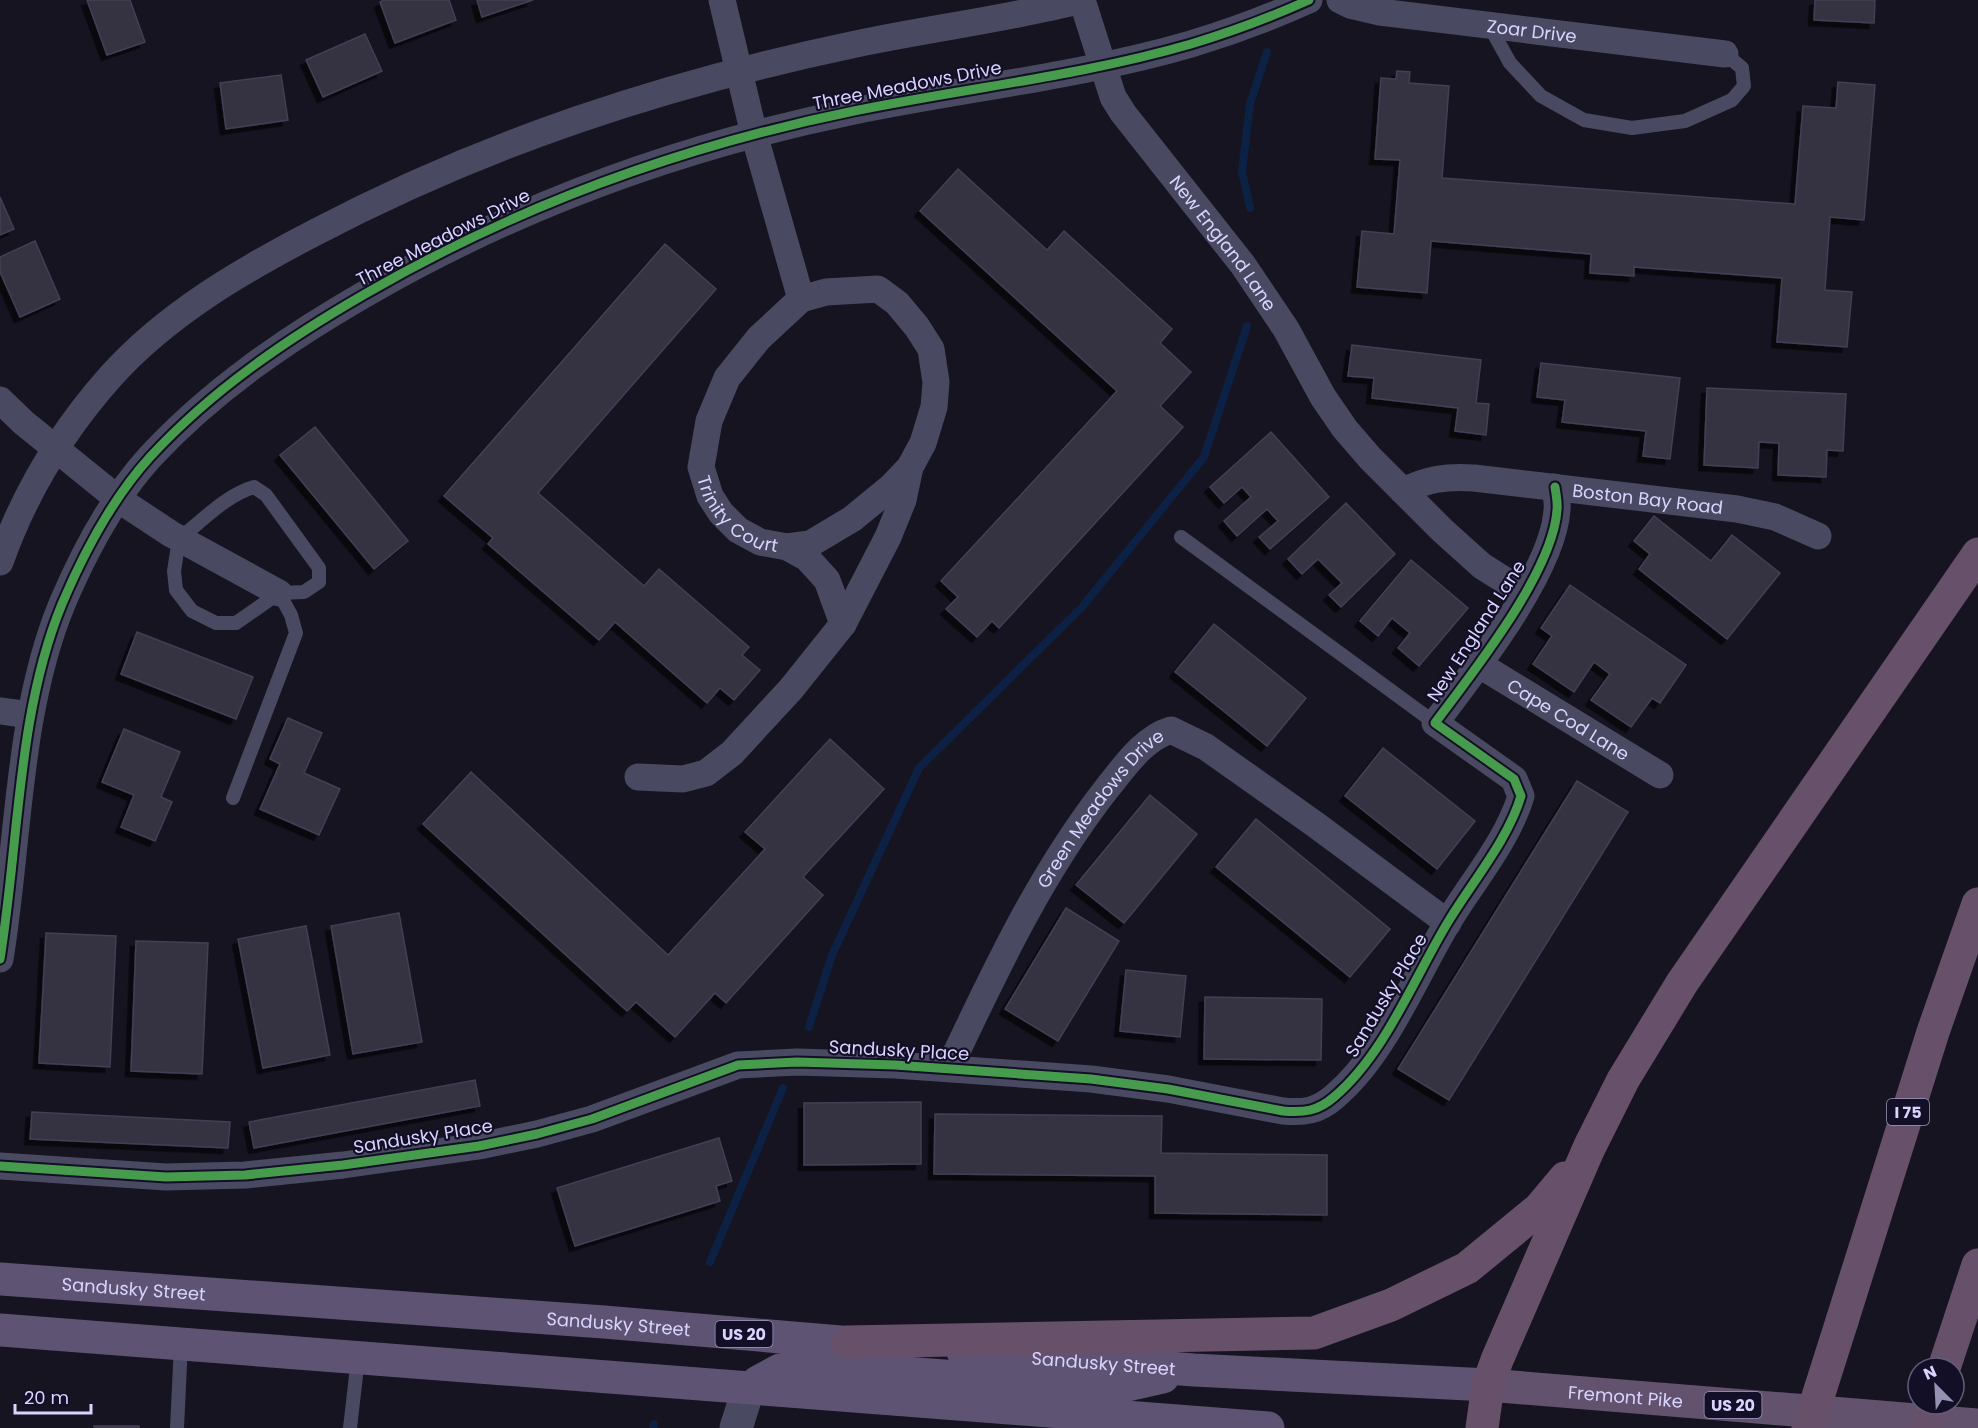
<svg xmlns="http://www.w3.org/2000/svg" width="1978" height="1428" font-family="Poppins,sans-serif">
	<style>
		.lines { fill: none; stroke-linecap: round; stroke-linejoin: round }
		.stream { stroke: #0d2144; stroke-width: 8 }
		.building { fill: #343243; stroke: #433f54; stroke-width: 1.5; filter: url(#shadow) }
		.service { stroke: #4a4962; stroke-width: 14 }
		.minor { stroke: #4a4962; stroke-width: 27 }
		.tertiary { stroke: #4a4962; stroke-width: 33 }
		.primary { stroke: #5e5373; stroke-width: 33 }
		.trunk { stroke: #62526e; stroke-width: 33 }
		.motorway { stroke: #67516a; stroke-width: 33 }
		.motorway-bridge { stroke: #67516a; stroke-width: 33 }
		.cycleway-casing { stroke: #130f26; stroke-width: 13 }
		.cycleway { stroke: #469c4c; stroke-width: 9 }
		.labels { text-anchor: middle; dominant-baseline: central; stroke-width: 4.5; stroke-linejoin: round; paint-order: stroke }
		.shield { fill: #130f26; stroke: #9e99be; stroke-width: 1.5 }
		.shield-label { font-size: 16px; font-weight: bold; fill: #d9d4ff }
		.street-label { font-size: 18px; fill: #d9d4ff; stroke: #130f26 }
	</style>
	<defs>
		<filter id="shadow"><feDropShadow dx="-5.5" dy="5.5" stdDeviation="0" flood-color="#0009"/></filter>
	</defs>
	<rect width="100%" height="100%" fill="#161421"/>
	<g class="lines">
		<g class="stream">
			<polyline points="1250,208 1242,171 1250,104 1267,52"/>
			<polyline points="809,1027 832,955 919,768 1082,607 1204,457 1247,326"/>
			<polyline points="710,1262 783,1088"/>
			<polyline points="653,1428 654,1424"/>
		</g>
	</g>
	<g class="building">
		<polygon points="87,0 130,0 145,42 107,55"/>
		<polygon points="384,0 449,0 456,20 395,43 380,2"/>
		<polygon points="477,0 533,0 482,17"/>
		<polygon points="1815,0 1875,0 1874,23 1814,20"/>
		<polygon points="365,34 382,71 323,97 306,60"/>
		<polygon points="1397,71 1410,72 1409,83 1449,86 1442,178 1795,204 1803,106 1836,108 1838,82 1875,85 1864,220 1830,217 1825,290 1852,292 1847,347 1777,342 1782,278 1634,267 1634,276 1590,273 1591,254 1431,241 1427,293 1357,287 1362,231 1394,234 1400,160 1375,159 1381,78 1396,79"/>
		<polygon points="281,75 288,120 226,129 220,83"/>
		<polygon points="958,169 1047,250 1064,231 1172,329 1160,343 1191,372 1160,406 1183,427 999,628 992,621 977,637 946,609 958,597 941,581 1117,391 920,211"/>
		<polygon points="0,197 14,229 0,235"/>
		<polygon points="35,241 60,299 20,317 0,272 0,257"/>
		<polygon points="665,244 716,289 538,493 644,586 659,569 749,647 742,655 760,670 734,700 720,688 707,703 615,622 599,640 488,544 493,538 444,496"/>
		<polygon points="1352,345 1481,360 1476,403 1489,404 1486,435 1455,431 1458,408 1372,398 1374,378 1348,376"/>
		<polygon points="1541,363 1680,378 1670,459 1643,456 1646,431 1562,422 1565,400 1537,397"/>
		<polygon points="1707,388 1846,394 1843,451 1827,450 1826,477 1778,475 1779,443 1759,442 1758,468 1704,465"/>
		<polygon points="315,427 408,541 374,569 280,455"/>
		<polygon points="1271,432 1329,497 1270,549 1259,537 1278,521 1267,509 1237,536 1224,521 1251,497 1242,487 1224,503 1210,487"/>
		<polygon points="1346,503 1395,554 1341,607 1329,595 1342,583 1318,559 1302,574 1288,559"/>
		<polygon points="1654,516 1711,561 1732,535 1780,573 1727,639 1639,569 1650,554 1634,541"/>
		<polygon points="1411,560 1468,608 1419,666 1398,648 1410,633 1392,618 1378,636 1360,621"/>
		<polygon points="1570,585 1686,665 1660,703 1652,698 1631,727 1591,700 1610,674 1594,662 1574,692 1533,664 1552,636 1541,628"/>
		<polygon points="1214,624 1306,698 1267,746 1175,672"/>
		<polygon points="137,632 253,677 236,719 121,674"/>
		<polygon points="288,718 322,733 304,773 340,789 319,835 260,809 280,764 270,759"/>
		<polygon points="124,729 180,752 161,797 172,802 155,841 121,827 134,795 102,782"/>
		<polygon points="830,739 884,789 803,877 823,895 726,1003 715,993 675,1037 636,1002 627,1011 423,824 471,772 668,955 765,849 745,832"/>
		<polygon points="1383,748 1475,821 1437,869 1345,796"/>
		<polygon points="1577,781 1628,812 1449,1100 1398,1069"/>
		<polygon points="1150,795 1197,834 1124,923 1076,885"/>
		<polygon points="1256,819 1390,929 1350,977 1216,867"/>
		<polygon points="1066,908 1119,941 1058,1041 1005,1009"/>
		<polygon points="399,913 422,1042 353,1054 331,926"/>
		<polygon points="306,926 330,1055 263,1068 238,939"/>
		<polygon points="46,933 116,936 110,1067 39,1063"/>
		<polygon points="136,941 208,943 202,1074 131,1071"/>
		<polygon points="1126,970 1186,976 1180,1037 1120,1031"/>
		<polygon points="1205,997 1322,999 1321,1060 1204,1059"/>
		<polygon points="475,1080 480,1106 254,1148 249,1122"/>
		<polygon points="921,1102 921,1164 804,1165 804,1103"/>
		<polygon points="32,1112 230,1122 228,1148 30,1139"/>
		<polygon points="935,1114 1162,1116 1161,1153 1327,1155 1327,1215 1155,1213 1155,1176 934,1174"/>
		<polygon points="719,1138 732,1181 716,1186 720,1201 575,1246 557,1188"/>
		<rect x="94" y="1426" width="45" height="2"/>
	</g>
	<g class="lines">
		<g class="service">
			<polyline points="1489,25 1510,63 1541,96 1584,120 1632,128 1685,121 1732,100 1744,86 1742,68 1725,54"/>
			<path d="M254,487l12,8 53,73v14l-15,10 -25,1 -43,30h-20l-24,-12 -16,-21 -2,-19 5,-32c23,-18 47,-44 75,-52z"/>
			<polyline points="1181,537 1435,723"/>
			<polyline points="233,798 296,633 291,615 279,593"/>
			<polyline points="177,1428 181,1344"/>
			<polyline points="350,1428 358,1358"/>
		</g>
		<g class="minor">
			<polyline points="722,0 754,134 801,299"/>
			<path id="s1" d="M1082,0l31,97 10,16 120,152 43,64 37,68 22,32 25,29 72,72 40,36 43,27"/>
			<path id="s2" d="M1340,0l10,5 30,7 345,42"/>
			<polyline points="0,400 24,423 118,499 171,534 279,593"/>
			<path id="s3" d="M1403,491c25,-12 43,-15 71,-13l263,31 38,8 43,19"/>
			<path id="s4" d="M787,547l23,-3 42,-25 39,-32 19,-20 13,-24 11,-36 2,-25 -5,-33 -14,-22 -20,-24 -19,-14 -52,3 -25,7 -42,39 -32,40 -18,43 -8,46 9,29 11,17 17,17 22,12 27,5 20,11 20,22 16,44"/>
			<path d="M0,562c24,-68 63,-132 111,-186 56,-62 130,-105 203,-143 173,-91 351,-149 542,-189 75,-16 152,-25 226,-44"/>
			<path id="s5" d="M1478,664l182,111"/>
			<polyline points="0,711 30,715"/>
			<polyline points="638,777 683,779 706,773 732,753 791,689 843,624 888,537 903,500 910,467"/>
			<path d="M0,959c19,-116 17,-246 62,-355 22,-52 50,-105 88,-147 62,-67 137,-118 215,-163 152,-88 317,-148 489,-183 112,-23 227,-35 337,-67 40,-12 80,-27 118,-44"/>
			<path id="s6" d="M949,1068c46,-97 92,-196 159,-281 17,-21 36,-49 63,-57l35,17 110,78 132,98"/>
			<path d="M0,1166l166,11 79,-2 98,-10 136,-19 58,-12 55,-15 146,-54 59,-3 98,3 196,14 77,10 115,22c21,2 35,0 51,-14 51,-43 80,-119 114,-175 24,-40 60,-82 73,-126l-7,-17 -79,-56c38,-51 118,-151 122,-213 1,-8 -1,-15 -2,-23"/>
		</g>
		<polyline class="tertiary" points="736,1428 749,1387"/>
		<g class="primary">
			<path id="s7" d="M0,1279l604,43 272,23"/>
			<polyline points="0,1330 1268,1428"/>
			<path id="s8" d="M963,1352l231,18 294,15"/>
			<polyline points="758,1382 780,1370 816,1366 1110,1389 1163,1377"/>
		</g>
		<path class="trunk" id="s9" d="M1488,1385l490,40"/>
		<g class="motorway">
			<polyline points="1842,1321 1933,1032 1978,904"/>
			<polyline points="847,1342 1314,1333 1391,1305 1467,1268 1539,1209 1565,1178"/>
			<polyline points="1944,1368 1978,1265"/>
			<polyline points="1482,1428 1488,1385 1497,1360 1589,1148 1623,1080 1682,983 1978,554"/>
		</g>
		<g class="motorway-bridge">
			<polyline points="1808,1428 1842,1321"/>
			<polyline points="1925,1428 1932,1404"/>
		</g>
		<defs>
			<g id="cycleway">
				<path d="M0,959c19,-116 17,-246 62,-355 22,-52 50,-105 88,-147 62,-67 137,-118 215,-163 152,-88 317,-148 489,-183 112,-23 227,-35 337,-67 40,-12 80,-27 118,-44"/>
				<path d="M0,1166l166,11 79,-2 98,-10 136,-19 58,-12 55,-15 146,-54 59,-3 98,3 196,14 77,10 115,22c21,2 35,0 51,-14 51,-43 80,-119 114,-175 24,-40 60,-82 73,-126l-7,-17 -79,-56c38,-51 118,-151 122,-213 1,-8 -1,-15 -2,-23"/>
			</g>
		</defs>
		<use href="#cycleway" class="cycleway-casing"/>
		<use href="#cycleway" class="cycleway"/>
	</g>
	<g class="labels">
		<g class="shield">
			<rect x="1887" y="1099" width="42" height="26" rx="4.5"/>
			<rect x="715.5" y="1321" width="57" height="26" rx="4.5"/>
			<rect x="1704.5" y="1392" width="57" height="26" rx="4.5"/>
		</g>
		<g class="shield-label">
			<text x="1908" y="1112">I 75</text>
			<text x="744" y="1334">US 20</text>
			<text x="1733" y="1405">US 20</text>
		</g>
		<g class="street-label">
			<text stroke="none"><textPath href="#s2" startOffset="195">Zoar Drive</textPath></text>
			<text transform="translate(907 85) rotate(-11)">Three Meadows Drive</text>
			<text transform="translate(443 237) rotate(-27)">Three Meadows Drive</text>
			<text stroke="none"><textPath href="#s1" startOffset="285">New England Lane</textPath></text>
			<text stroke="none"><textPath href="#s3" startOffset="248">Boston Bay Road</textPath></text>
			<text stroke="none"><textPath href="#s4" startOffset="698">Trinity Court</textPath></text>
			<text transform="translate(1476 631) rotate(-57)">New England Lane</text>
			<text stroke="none"><textPath href="#s5" startOffset="106">Cape Cod Lane</textPath></text>
			<text stroke="none"><textPath href="#s6" startOffset="302">Green Meadows Drive</textPath></text>
			<text transform="translate(1386 995) rotate(-59)">Sandusky Place</text>
			<text transform="translate(899 1050) rotate(3)">Sandusky Place</text>
			<text transform="translate(423 1136) rotate(-9)">Sandusky Place</text>
			<text stroke="none"><textPath href="#s7" startOffset="134">Sandusky Street</textPath></text>
			<text stroke="none"><textPath href="#s7" startOffset="620">Sandusky Street</textPath></text>
			<text stroke="none"><textPath href="#s8" startOffset="141">Sandusky Street</textPath></text>
			<text stroke="none"><textPath href="#s9" startOffset="138">Fremont Pike</textPath></text>
		</g>
	</g>
	<g transform="translate(1936 1386) rotate(336)"><circle r="28" fill="#130f26" stroke="#625e7d" stroke-width="1.5"/>
	<path d="M0-4.5L10 22L0 15L-10 22Z" fill="#9591b1"/>
	<text y="-9" font-size="16" font-weight="bold" text-anchor="middle" fill="#d9d4ff">N</text>
	</g>
	<path d="M15 1404v9h76v-9" fill="none" stroke="#d9d4ff" stroke-width="3"/>
	<text x="24" y="1404" font-size="18" fill="#d9d4ff" stroke="#130f26" stroke-width="4.5" paint-order="stroke">20 m</text>
</svg>
